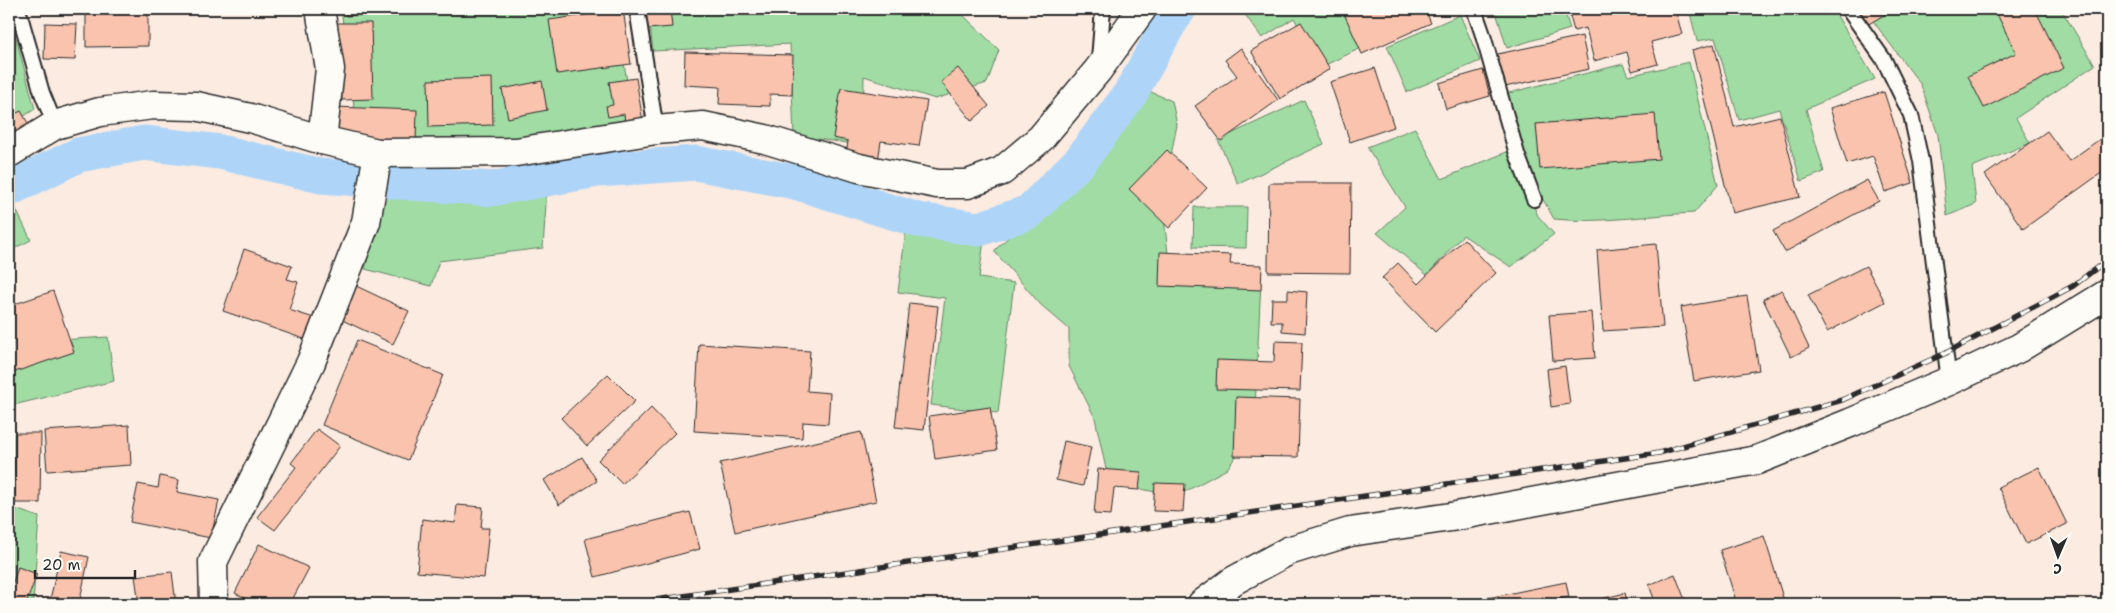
<svg xmlns="http://www.w3.org/2000/svg" width="2116" height="613" font-family="'Shantell Sans',sans-serif">
	<style>
		.green { fill: #a0dca3; stroke: #668467 }
		.lines { fill: none; stroke-linecap: round; stroke-linejoin: round }
		.canal { stroke: #aed5f8; stroke-width: 35 }
		.building { fill: #f9c3ad; stroke: #2b2b2b }
		.lane-casing { stroke: #2b2b2b; stroke-width: 18 }
		.street-casing { stroke: #2b2b2b; stroke-width: 31 }
		.lane { stroke: #fdfcf7; stroke-width: 14 }
		.street { stroke: #fdfcf7; stroke-width: 28 }
		.rail-casing { stroke: #2b2b2b; stroke-width: 5.5 }
		.rail { stroke: #fdfcf7; stroke-width: 4; stroke-dasharray: 11; stroke-linecap: butt }
	</style>
	<rect width="100%" height="100%" fill="#fcebe1"/>
	<filter id="ink" filterUnits="userSpaceOnUse"><feTurbulence type="fractalNoise" baseFrequency=".02" numOctaves="2"/><feDisplacementMap in="SourceGraphic" scale="10" xChannelSelector="R" yChannelSelector="G"/><feConvolveMatrix kernelMatrix="1 2 1 2 8 2 1 2 1" color-interpolation-filters="sRGB"/></filter>
	<g filter="url(#ink)">
		<g class="green">
			<polygon points="341,9 615,9 634,124 506,149 357,130"/>
			<polygon points="648,9 968,9 961,13 999,50 987,83 935,99 864,76 863,145 794,136 790,44 653,51"/>
			<polygon points="1241,9 1443,9 1321,67 1294,18 1262,38"/>
			<polygon points="1495,9 1564,9 1570,29 1507,48"/>
			<polygon points="1689,9 1833,9 1875,79 1806,109 1824,172 1801,181 1779,109 1739,120 1715,38 1697,41"/>
			<polygon points="1864,9 2061,9 2095,65 2016,118 2030,143 1972,167 1976,204 1947,216 1938,135 1921,85"/>
			<polygon points="1460,15 1480,61 1407,92 1387,46"/>
			<polygon points="13,27 35,109 9,126 9,28"/>
			<path d="M1689,62l29,123 -24,28c-47,2 -94,11 -140,6l-18,-32 -31,-93 118,-30 5,12z"/>
			<polygon points="1139,90 1151,92 1172,101 1177,125 1162,199 1169,263 1261,280 1254,430 1227,469 1177,496 1109,483 1095,418 1069,366 1069,329 1041,305 994,251 1081,167"/>
			<polygon points="1304,100 1324,144 1238,184 1218,140"/>
			<polygon points="1415,128 1442,179 1509,151 1538,216 1554,234 1511,267 1463,235 1427,275 1377,233 1405,207 1367,147"/>
			<polygon points="547,189 543,248 439,261 431,286 365,269 384,197 491,199"/>
			<polygon points="9,195 31,240 9,251"/>
			<polygon points="1194,207 1247,207 1246,248 1193,247"/>
			<polygon points="906,230 984,240 979,278 1014,283 998,413 931,405 945,298 898,292"/>
			<polygon points="108,337 114,381 9,406 9,343"/>
			<polygon points="9,507 39,517 33,604 9,604"/>
		</g>
		<g class="lines">
			<polyline class="canal" points="9,189 78,155 144,143 220,152 321,176 491,189 597,170 696,163 795,182 918,220 979,229 1029,212 1081,160 1130,94 1169,24 1179,9"/>
		</g>
		<g class="building">
			<polygon points="86,9 148,9 148,46 86,47"/>
			<polygon points="345,9 404,9 404,10 346,16"/>
			<polygon points="599,9 623,9 631,64 557,74 549,20 599,13"/>
			<polygon points="646,9 670,9 672,27 648,29"/>
			<polygon points="1342,9 1425,9 1431,23 1362,54"/>
			<polygon points="1568,9 1675,9 1682,34 1651,42 1658,64 1632,71 1627,52 1594,61 1586,28 1574,31"/>
			<polygon points="1858,9 1894,9 1867,25"/>
			<polygon points="2004,9 2035,9 2064,68 1984,108 1968,76 2016,53 1996,12"/>
			<polygon points="1301,22 1330,69 1280,99 1251,51"/>
			<polygon points="45,23 77,24 75,60 44,59"/>
			<polygon points="337,23 371,23 373,99 342,100"/>
			<polygon points="1582,36 1589,69 1500,88 1493,55"/>
			<polygon points="1714,44 1734,127 1780,116 1800,197 1732,213 1692,50"/>
			<polygon points="1241,48 1278,100 1221,141 1195,106 1237,76 1225,60"/>
			<polygon points="685,52 793,55 792,95 770,94 770,106 719,104 720,87 684,85"/>
			<polygon points="958,68 989,106 972,121 941,82"/>
			<polygon points="1375,68 1394,127 1350,142 1330,82"/>
			<polygon points="1483,70 1490,96 1446,109 1439,83"/>
			<polygon points="492,78 493,125 429,127 428,80"/>
			<polygon points="636,78 643,122 625,125 624,114 608,117 606,106 613,105 609,82"/>
			<polygon points="542,81 547,110 508,118 502,89"/>
			<polygon points="841,88 927,101 919,146 881,141 878,161 846,156 848,141 833,138"/>
			<polygon points="1884,92 1913,183 1885,192 1873,156 1847,164 1830,108"/>
			<polygon points="334,107 417,110 416,141 333,138"/>
			<polygon points="21,111 32,130 9,143 9,117"/>
			<polygon points="1655,114 1659,159 1540,169 1536,124"/>
			<polygon points="2047,131 2069,161 2107,134 2107,169 2023,229 1985,175"/>
			<polygon points="1167,150 1207,188 1169,228 1129,189"/>
			<polygon points="1867,180 1879,201 1785,252 1773,231"/>
			<polygon points="1269,183 1351,183 1350,273 1268,272"/>
			<polygon points="1464,239 1496,273 1435,332 1382,278 1398,263 1418,284"/>
			<polygon points="1656,244 1663,327 1603,331 1597,250"/>
			<polygon points="244,249 292,266 287,279 298,282 289,310 314,318 307,340 223,311"/>
			<polygon points="1160,252 1231,255 1230,264 1262,265 1261,290 1159,286"/>
			<polygon points="1866,266 1885,302 1827,332 1808,295"/>
			<polygon points="352,284 409,311 393,344 336,317"/>
			<polygon points="1288,290 1307,292 1305,333 1282,331 1282,322 1271,322 1272,299 1288,299"/>
			<polygon points="1782,290 1809,348 1791,357 1763,299"/>
			<polygon points="53,291 74,352 9,374 9,306"/>
			<polygon points="1747,296 1759,370 1694,381 1681,307"/>
			<polygon points="909,303 938,306 924,430 895,427"/>
			<polygon points="1591,312 1595,358 1553,361 1549,315"/>
			<polygon points="357,340 443,375 408,460 322,425"/>
			<polygon points="1275,341 1302,342 1300,391 1216,389 1217,360 1274,362"/>
			<polygon points="699,344 810,351 807,391 830,393 828,424 803,422 802,438 694,431"/>
			<polygon points="1565,366 1570,404 1551,407 1547,369"/>
			<polygon points="608,374 635,401 587,446 561,418"/>
			<polygon points="1236,397 1300,399 1298,457 1234,456"/>
			<polygon points="990,407 997,450 935,459 929,416"/>
			<polygon points="651,408 675,433 622,484 598,460"/>
			<polygon points="129,425 131,465 47,471 44,431"/>
			<polygon points="317,429 340,446 275,530 257,517 296,467 291,463"/>
			<polygon points="861,432 876,501 735,532 720,463"/>
			<polygon points="15,433 41,433 40,503 15,503"/>
			<polygon points="1064,441 1091,447 1083,486 1056,480"/>
			<polygon points="582,457 597,481 559,505 544,480"/>
			<polygon points="2039,467 2067,524 2026,544 1998,487"/>
			<polygon points="1098,469 1141,472 1139,490 1114,488 1111,515 1094,514"/>
			<polygon points="160,476 179,480 177,492 219,500 211,538 130,522 138,484 158,488"/>
			<polygon points="1155,483 1185,484 1183,512 1153,511"/>
			<polygon points="457,505 483,507 481,528 489,528 484,578 417,572 422,519 455,523"/>
			<polygon points="690,512 700,549 595,577 585,539"/>
			<polygon points="1764,536 1785,604 1737,604 1720,550"/>
			<polygon points="259,544 309,568 290,604 256,604 235,593"/>
			<polygon points="61,551 89,557 79,604 49,604"/>
			<polygon points="18,567 37,574 26,604 9,604 9,594"/>
			<polygon points="172,572 176,604 139,604 135,576"/>
			<polygon points="1675,574 1685,600 1674,604 1656,604 1649,585"/>
			<polygon points="1566,582 1569,597 1535,604 1458,604"/>
			<polygon points="1625,593 1628,604 1581,604"/>
		</g>
		<g class="lines">
			<defs>
				<g id="lane">
					<polyline points="18,9 42,93 55,125"/>
					<polyline points="637,9 656,130"/>
					<polyline points="1474,9 1482,32 1517,154 1534,199"/>
					<polyline points="1848,9 1884,60 1911,115 1921,161 1949,381"/>
					<polyline points="1099,60 1103,9"/>
				</g>
				<g id="street">
					<polyline points="320,9 330,69 322,140"/>
					<polyline points="9,153 55,125 100,112 153,105 196,106 250,118 322,140 378,153 516,152 656,130 703,126 765,139 859,168 937,184 968,184 1002,171 1041,138 1098,70 1142,9"/>
					<polyline points="214,604 213,562 311,362 366,222 378,153"/>
					<polyline points="1202,604 1233,581 1288,551 1350,532 1451,517 1757,460 1850,423 1949,381 2019,348 2107,294"/>
				</g>
			</defs>
			<use href="#lane" class="lane-casing"/>
			<use href="#street" class="street-casing"/>
			<use href="#lane" class="lane"/>
			<use href="#street" class="street"/>
			<defs>
				<polyline id="rail" points="628,604 1659,453 1842,400 1946,353 2073,286 2107,260"/>
			</defs>
			<use href="#rail" class="rail-casing"/>
			<use href="#rail" class="rail"/>
		</g>
	</g>
	<rect width="2116" height="613" fill="none" stroke="#fdfcf7" stroke-width="30"/>
	<rect x="15" y="15" width="2086" height="583" fill="none" stroke="#2b2b2b" stroke-width="2" filter="url(#ink)"/>
	<g transform="translate(2058 556) rotate(182)" stroke="#fdfcf7" stroke-width="4" paint-order="stroke">
	<path d="M0-4L9 19L0 12L-9 19Z" fill="#2b2b2b"/>
	<text y="-8" font-size="14" font-weight="bold" text-anchor="middle" fill="#2b2b2b">С</text>
	</g>
	<path d="M35 570v8h100v-8" fill="none" stroke="#2b2b2b" stroke-width="2.5"/>
	<text x="42" y="570" font-size="15" fill="#2b2b2b" stroke="#fdfcf7" stroke-width="4" paint-order="stroke">20 m</text>
</svg>
